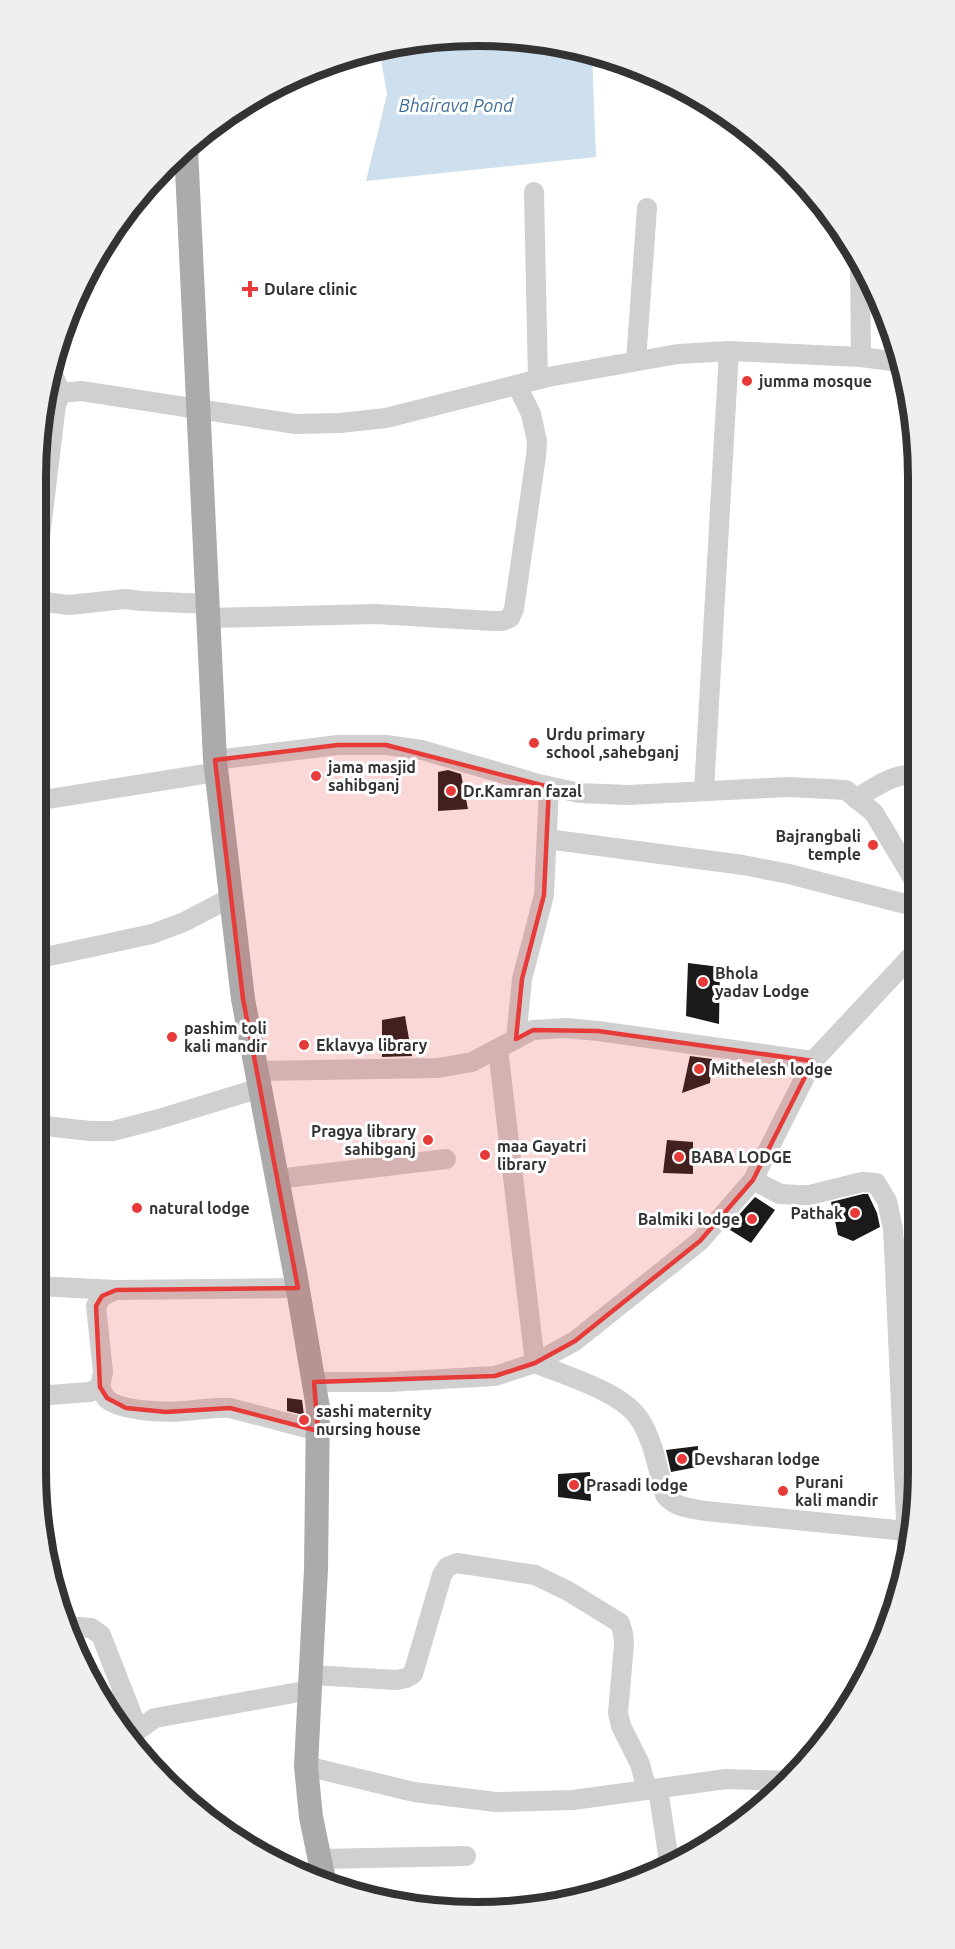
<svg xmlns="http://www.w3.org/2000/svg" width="955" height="1949" font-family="Ubuntu,sans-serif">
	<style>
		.water { fill: #cedfee }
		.building { fill: #1a1a1a }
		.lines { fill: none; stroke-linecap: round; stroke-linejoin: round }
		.minor { stroke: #d0d0d0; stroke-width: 20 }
		.major { stroke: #ababab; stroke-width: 24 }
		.marked { fill: #e63b38; fill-opacity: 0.2; stroke: #e63b38; stroke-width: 4.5; stroke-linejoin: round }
		.poi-dot { fill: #e63b38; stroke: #fff; stroke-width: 2 }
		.labels { text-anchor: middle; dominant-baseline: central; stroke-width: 6; stroke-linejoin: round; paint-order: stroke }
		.poi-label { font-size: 16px; font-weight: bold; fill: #333; stroke: #fff; text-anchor: start }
		.water-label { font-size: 18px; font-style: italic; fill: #3f6d97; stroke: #fff }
		.rim { fill: none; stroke: #333; stroke-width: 8 }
	</style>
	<rect width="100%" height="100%" fill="#fff"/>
	<polygon class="water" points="478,36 564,45 592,53 596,157 366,181 387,94 379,48 392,44"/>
	<g class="building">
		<polygon points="448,770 461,774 468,809 438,811 438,772"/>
		<polygon points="688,963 720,967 719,1024 686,1016"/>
		<polygon points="405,1016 412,1056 382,1057 382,1020"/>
		<polygon points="690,1056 712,1059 710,1083 682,1093"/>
		<polygon points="667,1140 693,1142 693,1174 663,1173"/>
		<polygon points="863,1194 868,1194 877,1213 880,1227 853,1241 838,1235 831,1202"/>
		<polygon points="755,1197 775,1210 751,1243 727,1228"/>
		<polygon points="287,1398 302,1400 304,1415 287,1411"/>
		<polygon points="698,1446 697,1467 671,1472 666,1450"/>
		<polygon points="590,1472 591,1501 558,1497 558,1474"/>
	</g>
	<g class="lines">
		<g class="minor">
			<polyline points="534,192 538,379"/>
			<polyline points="860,265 861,357"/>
			<polyline points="636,361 647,208"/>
			<polyline points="44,399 61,393 51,370"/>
			<polyline points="36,570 56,405 61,393 81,391 296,424 340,423 386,418 548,377 678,354 729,351 861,357 900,362"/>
			<polyline points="36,601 69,605 125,599 142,601 208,604"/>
			<polyline points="209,618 376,614 493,621 502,621 510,618 514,609 536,456 537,441 531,414 517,385"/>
			<polyline points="215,760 338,745 386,745 422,750 539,784 579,793 628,795 789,787 846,790 874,813 917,885"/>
			<polyline points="704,791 729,351"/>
			<path d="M856,799c19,-12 37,-26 60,-24"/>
			<polyline points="36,801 217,772"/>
			<polyline points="547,839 743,865 789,874 917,907"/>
			<polyline points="36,959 152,934 184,922 230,898"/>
			<polyline points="516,1039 522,979 544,895 549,787"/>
			<path d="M498,1049l37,314c31,13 88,29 105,57 14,22 18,51 25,75 11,13 24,13 40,16l201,20"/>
			<polyline points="256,1071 438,1068 472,1062 533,1030 566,1028 598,1031 813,1061"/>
			<polyline points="36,1125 90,1131 113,1131 159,1119 260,1088"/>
			<polyline points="277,1179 446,1159"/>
			<polyline points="753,1180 780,1194 799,1195 810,1195 862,1182 876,1183 887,1201 893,1229 895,1268 908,1567"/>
			<polyline points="894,1247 918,1249"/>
			<polyline points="36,1286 116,1290"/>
			<polyline points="314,1382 389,1382 495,1376 535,1363 575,1341 700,1241 753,1180 813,1061 917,950"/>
			<path d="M100,1387c2,4 4,9 7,12 13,12 59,14 77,12 16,-1 30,-4 46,-3l88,23"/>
			<polyline points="36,1396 90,1392 100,1387 103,1372 96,1306 102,1296 116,1290 298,1288"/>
			<polyline points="66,1626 91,1628 101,1635 138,1730"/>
			<polyline points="311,1675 397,1680 406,1678 413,1674 442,1575 447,1567 457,1563 535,1575 568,1591 620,1623 623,1633 624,1644 618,1713 621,1726 640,1764 647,1790"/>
			<polyline points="128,1741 138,1730 155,1718 310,1690"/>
			<polyline points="306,1766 414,1792 496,1802 573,1800 726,1779 792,1781"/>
			<polyline points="658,1789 670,1868"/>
			<polyline points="320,1859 466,1856"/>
		</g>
		<polyline class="major" points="186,148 215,760 243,999 296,1278 318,1408 316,1569 306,1766 311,1817 325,1885"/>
	</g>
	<path class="marked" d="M338,745h48l163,42 -5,108 -22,84 -6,60 17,-9 65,1 215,30 -60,119 -53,61 -125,100 -40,22 -40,13 -181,6 4,49 -88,-23 -64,4 -40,-4 -19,-10 -7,-11 -4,-81 6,-10 14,-6 182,-2 -55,-289 -28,-239z"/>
	<g class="poi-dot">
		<path d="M247 280h6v6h6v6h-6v6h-6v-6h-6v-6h6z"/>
		<circle cx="747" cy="381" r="6"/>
		<circle cx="534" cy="743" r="6"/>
		<circle cx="316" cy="776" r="6"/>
		<circle cx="451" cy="791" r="6"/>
		<circle cx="873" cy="845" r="6"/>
		<circle cx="703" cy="982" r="6"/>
		<circle cx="172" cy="1037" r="6"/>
		<circle cx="304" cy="1045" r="6"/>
		<circle cx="699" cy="1069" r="6"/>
		<circle cx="428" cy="1140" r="6"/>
		<circle cx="485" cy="1155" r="6"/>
		<circle cx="679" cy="1157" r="6"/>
		<circle cx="137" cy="1208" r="6"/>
		<circle cx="855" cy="1213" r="6"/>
		<circle cx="752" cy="1219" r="6"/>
		<circle cx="304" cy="1420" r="6"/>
		<circle cx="682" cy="1459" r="6"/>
		<circle cx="574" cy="1485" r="6"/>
		<circle cx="783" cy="1491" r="6"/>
	</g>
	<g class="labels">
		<g class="poi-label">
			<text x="264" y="289">Dulare clinic</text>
			<text x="759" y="381">jumma mosque</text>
			<text x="546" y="734">Urdu primary<tspan x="546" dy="18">school ,sahebganj</tspan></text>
			<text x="328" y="767">jama masjid<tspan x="328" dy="18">sahibganj</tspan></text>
			<text x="463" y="791">Dr.Kamran fazal</text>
			<text x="861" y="836" text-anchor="end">Bajrangbali<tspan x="861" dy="18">temple</tspan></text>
			<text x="715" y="973">Bhola<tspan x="715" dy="18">yadav Lodge</tspan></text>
			<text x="184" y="1028">pashim toli<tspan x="184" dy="18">kali mandir</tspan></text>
			<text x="316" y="1045">Eklavya library</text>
			<text x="711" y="1069">Mithelesh lodge</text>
			<text x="416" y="1131" text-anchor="end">Pragya library<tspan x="416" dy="18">sahibganj</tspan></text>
			<text x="497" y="1146">maa Gayatri<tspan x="497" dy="18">library</tspan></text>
			<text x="691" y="1157">BABA LODGE</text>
			<text x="149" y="1208">natural lodge</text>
			<text x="843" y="1213" text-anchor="end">Pathak</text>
			<text x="740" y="1219" text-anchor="end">Balmiki lodge</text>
			<text x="316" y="1411">sashi maternity<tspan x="316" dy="18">nursing house</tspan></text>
			<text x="694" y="1459">Devsharan lodge</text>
			<text x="795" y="1482">Purani<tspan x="795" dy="18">kali mandir</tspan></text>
			<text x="586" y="1485">Prasadi lodge</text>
		</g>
		<g class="water-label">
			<text x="456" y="105">Bhairava Pond</text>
		</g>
	</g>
	<path d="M0 0H955V1949H0ZM477 46H477A431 431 0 0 1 908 477V1471A431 431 0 0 1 477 1902H477A431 431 0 0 1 46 1471V477A431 431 0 0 1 477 46Z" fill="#efefef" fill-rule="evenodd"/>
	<path class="rim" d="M477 46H477A431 431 0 0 1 908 477V1471A431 431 0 0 1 477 1902H477A431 431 0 0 1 46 1471V477A431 431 0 0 1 477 46Z"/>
</svg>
